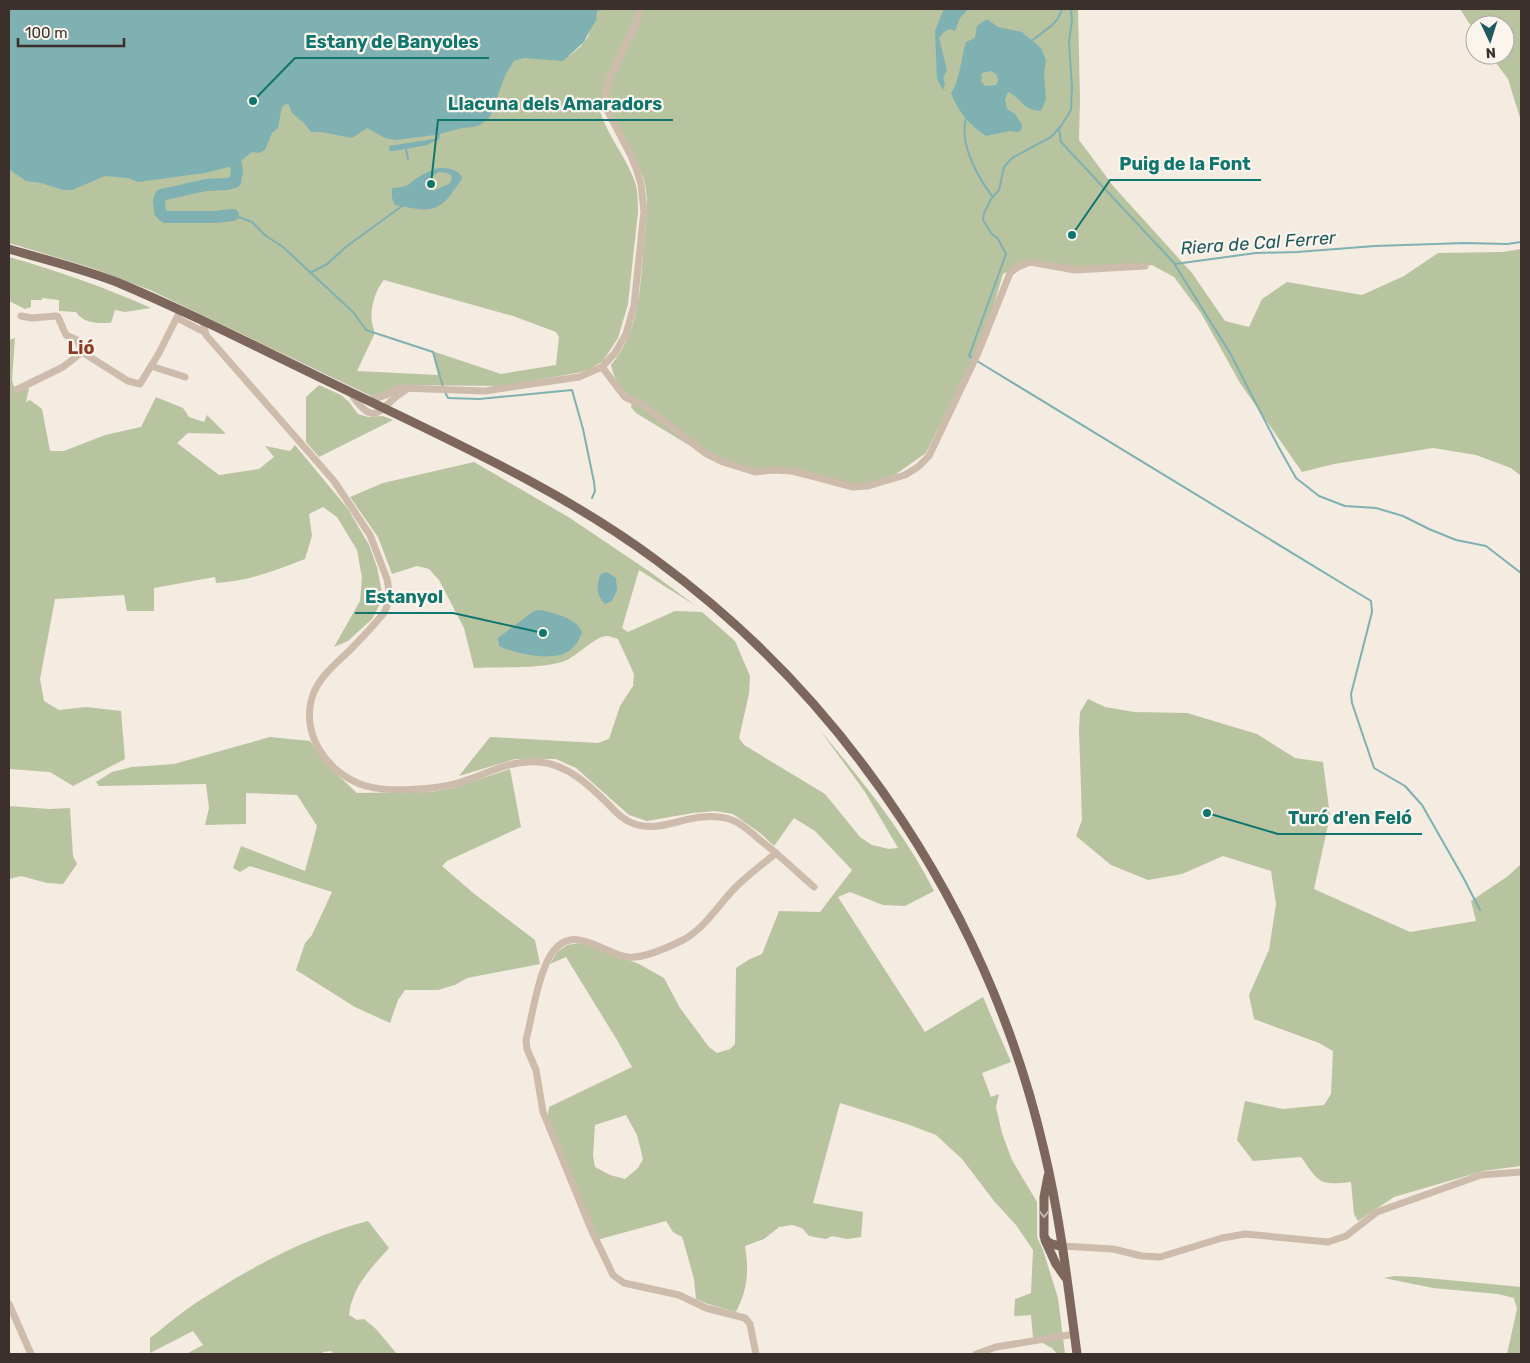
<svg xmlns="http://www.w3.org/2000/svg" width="1530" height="1363" font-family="Rubik,sans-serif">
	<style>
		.green { fill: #b8c4a0; fill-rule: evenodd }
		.water { fill: #7fb0b2; fill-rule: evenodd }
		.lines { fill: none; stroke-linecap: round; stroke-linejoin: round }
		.stream { stroke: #7fb0b2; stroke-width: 2 }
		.river { stroke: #7fb0b2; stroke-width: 12 }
		.minor { stroke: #cdbbac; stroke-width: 7 }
		.major { stroke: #7d675c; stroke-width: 9 }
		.oneway { stroke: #c2b5ac }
		.labels { text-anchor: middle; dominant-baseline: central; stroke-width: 4.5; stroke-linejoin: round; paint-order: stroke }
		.water-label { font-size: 18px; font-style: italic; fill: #1f5a5e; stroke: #fbf5ee }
		.neighbourhood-label { font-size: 18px; font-weight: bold; fill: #8c3b22; stroke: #fbf5ee }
		.leader { fill: none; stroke: #0f766e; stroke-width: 2 }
		.callout-dot { fill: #0f766e; stroke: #fbf5ee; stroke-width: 2 }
		.callout-label { font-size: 18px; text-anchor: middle; font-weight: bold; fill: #0f766e; stroke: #fbf5ee; stroke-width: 4.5; stroke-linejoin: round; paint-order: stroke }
	</style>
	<rect width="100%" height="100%" fill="#f4ebe1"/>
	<g class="green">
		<path d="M594,9h484l2,90 -1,41 35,47 78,86 33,48 24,6 13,-28 25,-17 75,13 42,-19 34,-23 65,-1 18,-3v227l-10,-8 -35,-13 -43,-7 -99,16 -32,8 -62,-89 -39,-70 -27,-36 -22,-12 -19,2 -69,1 -41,-5 -20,11 -14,47 -13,31 -50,101 -30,21 -21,8 -17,3 -42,-5 -36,-8 -33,-2 -34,-12 -26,-14 -51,-31 -5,-6 2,-8c-11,-9 -19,-19 -22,-34 27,-32 29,-72 32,-112 2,-18 4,-35 4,-53 -1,-7 -1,-14 -3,-20 -8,-23 -30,-64 -46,-82 0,25 26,55 35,79 5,11 5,23 5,35l-10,92 -10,34 -15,23 -13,8 -13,4 -75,13 -100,-1c-11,3 -19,10 -31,11l-221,-106 -58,-22 -83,-25v-80l274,-63 227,-42 59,-2 11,-9 8,-10zM384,280l129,36 43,16 3,5 -3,28 -55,9 -69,-23 6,24 -81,-4 17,-36c1,-5 -1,-7 -2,-12 -2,-14 3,-33 12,-43z"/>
		<polygon points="1460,9 1521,9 1521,121 1508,79 1490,55 1505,55 1505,25 1475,25 1475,32"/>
		<path d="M9,257c49,14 95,30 142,51l-26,4 -10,-2 -4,13c-14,0 -27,1 -35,-11l-17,-1v-11l-17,-2v2h-11v7l-6,2 -16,-8z"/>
		<path d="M15,338l-3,42 4,13 13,-5 -3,14 4,-2 12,9 8,42h14l41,-16 36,-8 15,-30 27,11 6,9 15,5 3,-7 19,19 -38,-1 -11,10 42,32 40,-6 15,-12 -9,-11 25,5 5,-6 53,64 21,36 8,22 6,31 -11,21 -24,22 -14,6 26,-46 2,-23 -5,-28 -20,-33 -14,-10 -14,7 3,22 -7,23c-30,12 -57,22 -89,24l-1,-6 -61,11v23h-27l-3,-16 -69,4 -15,80 4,22 15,9 27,-3 35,4 4,48 -52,27 -23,-14 -41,-3v-429z"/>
		<polygon points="319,385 341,395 349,402 358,414 368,417 383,416 393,420 319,457 306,442 306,397"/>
		<path d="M474,462l96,56 83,56 43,32 -57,-36 -17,58 6,4 47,-21 27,1 33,29 15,35 -1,18 -10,44 5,7 81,49 35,43 12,8 17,4 9,-1 -33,-56 -45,-62c42,51 84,102 114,161l-29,15 -22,-1 -33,-13 -12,5 87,135 58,-35 28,65 -29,11 9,24 8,-3 -3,13 6,26 10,27 25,42v35l6,13 15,48 7,56h-8l-5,-6 -19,-10 -2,-23 -17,1 1,-17 16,-6 2,-43 -17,-25 -22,-24 -32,-42 -26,-24 -29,-11 -67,-21 -27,100 50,9 -2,25 -14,2 -15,-3 -6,3 -17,-3 -7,-8 -10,-3 -13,2 -15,12 -19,7c4,26 3,42 -9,66l-28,-8 -12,-5 -2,-20 -10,-36 -2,-6 -9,-5 -7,-11 -73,20 -46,-120 2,-14 83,-40 -15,-27 -51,-83 -16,7 7,-12 10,-7 12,-2 23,6 37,15 25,14 16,30 29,39 8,6 13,-4 5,-5 1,-76 14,-9 12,-5 17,-43 41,1 32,-42 -37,-39 -21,-13 -20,28 -14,-13 -27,-19 -18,-3 -22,2 -46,8 -18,-6 -53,-47 -20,-9h-41l-56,17 31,-39 108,6 11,-4 11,-33 13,-20 1,-12 -16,-35c-4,-1 -8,-3 -11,-3 -9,-1 -30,19 -40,24 -20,9 -69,7 -93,8l-10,-40 -25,-48 -10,-11 -12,-3 -25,8 -14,-37 -28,-40 33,-14zM626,1115l11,20 6,24 -5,9 -13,11 -15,-4 -15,-8 -2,-12 2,-30z"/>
		<path d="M1088,699l17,8 29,5 53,1 70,21 38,24 28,4 7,54 -16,73 96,43 66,-11 -5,-20 37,-25 13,-12v302l-38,5 -89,26 -36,24 -4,-7 -3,-32c-32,4 -32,0 -50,-25l-48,4 -16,-21 8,-39 38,8 41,-4 7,-11 2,-43 -14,-8 -65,-24 -5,-24 20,-45 7,-46 -5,-33 -48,-15 -41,18 -34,6 -37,-15 -35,-29 6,-16 -3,-90 1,-18z"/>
		<polygon points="270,737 310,741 329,767 357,793 432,792 453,788 510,769 521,827 447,861 442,866 472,892 535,940 540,964 467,978 455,985 438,990 405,990 398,1000 390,1023 355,1007 296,970 305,943 312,935 332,892 250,866 240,872 233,868 241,846 305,871 317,826 297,795 246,793 246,824 205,825 209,808 206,784 99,786 96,782 112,772 132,767 174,764"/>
		<polygon points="9,806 49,809 70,808 73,856 77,864 63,884 47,883 21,876 9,879"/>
		<path d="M368,1221l21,27c-18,20 -37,39 -40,67l8,5 7,-1 12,10 21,25h-63l-3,-3 -8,1 -1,2h-136l17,-9 -10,-14 -43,22v-15c17,-13 34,-28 52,-39 51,-33 107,-63 166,-78z"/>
		<polygon points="1394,1276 1416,1277 1521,1287 1521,1354 1507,1354 1517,1309 1514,1298 1498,1294 1433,1288 1384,1278"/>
	</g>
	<g class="water">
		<polygon points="9,9 607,9 597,11 596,21 590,30 584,42 563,61 524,58 514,61 506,73 490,117 480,125 473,127 462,128 435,135 396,140 385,138 367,128 352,138 321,132 311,132 304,123 292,113 289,105 286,104 282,107 278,128 272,133 265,150 259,153 252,152 236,165 205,173 138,182 128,178 105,176 72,190 63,190 41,183 26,181 9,169"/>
		<polygon points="944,9 968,9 960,18 955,31 949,29 943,33 939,38 947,70 943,78 945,83 943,90 937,79 935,31"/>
		<path d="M987,19l11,8 24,5 19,16 5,12 -2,13 2,26 -5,12c-20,-2 -17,-11 -33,-19l-3,7 2,10 8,5 7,11 -1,5 -3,2 -8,-1 -24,5c-17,-12 -28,-24 -35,-43 9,-12 10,-36 15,-51l9,-4 2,-12zM991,71l6,4 1,6 -2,4 -11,1 -4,-5 1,-8z"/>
		<polygon points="433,139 438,139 427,145 394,151 390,151 389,146"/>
		<path d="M438,168c10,0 18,0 24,9 -2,7 -6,9 -10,16 -17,24 -32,16 -57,12l-3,-7v-10c19,-1 16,-5 30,-13 5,-3 11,-5 16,-7zM439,172l8,1 4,2 1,4 -3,5 -16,7 -4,-6 3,-8z"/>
		<path d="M607,572l9,6 1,12 -5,11 -7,3c-9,-8 -9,-20 -4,-30z"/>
		<path d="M542,610c14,4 34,8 40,22 -2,7 -7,15 -13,19 -18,11 -52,3 -70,-5l-1,-8 36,-27z"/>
	</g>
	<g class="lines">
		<g class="stream">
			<path d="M1033,40c11,-10 25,-15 29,-31"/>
			<path d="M966,119c-7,25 12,59 27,78"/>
			<polyline points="1059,129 1061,142 1175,264 1256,253 1297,252 1375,246 1465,243 1507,244 1521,242"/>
			<polyline points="438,139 439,134"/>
			<polyline points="406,149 408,159"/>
			<polyline points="233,215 252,222 266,236 283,247 353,312 366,330 433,352 443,387"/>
			<polyline points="1175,265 1230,353 1278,446 1296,478 1319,496 1345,506 1376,508 1403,516 1429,529 1456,540 1486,546 1521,573"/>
			<polyline points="310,273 327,264 347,246 402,206"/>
			<polyline points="973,358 969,356 1006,254 998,239 991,233 983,220 984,213 991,199 999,190 1004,167 1012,158 1051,137 1061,126 1071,110 1072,88 1069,41 1072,21 1071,9"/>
			<polyline points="977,361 1371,601 1372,612 1351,694 1352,703 1374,768 1405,786 1422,805 1463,877 1480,910"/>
			<polyline points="445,392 448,398 479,399 572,390 583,429 594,482 595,491 592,498"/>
		</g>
		<polyline class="river" points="233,215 214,217 165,217 160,212 159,201 161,195 206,185 227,184 235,182 237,171 236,165"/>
		<g class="minor">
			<polyline points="21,316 32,318 56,316 58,317 66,335 77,340 82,352 128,381 140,384 159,353 180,311"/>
			<polyline points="177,318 204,332"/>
			<path d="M203,321l3,14 128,146 36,54 17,44 2,11v11l-5,12c-10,12 -21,24 -33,36 -13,13 -29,25 -37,43 -16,39 12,82 52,94 21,6 57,4 79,0 32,-5 59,-27 94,-24 27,2 49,22 67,40 8,8 15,17 26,21 24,10 46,-4 70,-6 10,-1 21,0 30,3 11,4 19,13 28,20 19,15 36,31 54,47"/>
			<polyline points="151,366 185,377"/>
			<polyline points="602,367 625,397 644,406 705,453 723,462 755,472 773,470 793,471 853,487 868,486 905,475 918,467 929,456 978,353 1010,273 1018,267 1030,262 1075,270 1145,266"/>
			<polyline points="16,390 63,367 82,352"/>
			<path d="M350,392c28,43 31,10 56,-2"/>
			<polyline points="368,401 386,395 400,388 485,391 579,377 602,367 615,353 626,334 634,306 644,211 641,184 637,171 631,156 607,110 605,98 606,89 610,77 635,26 640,9"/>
			<polyline points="1062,1246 1113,1249 1142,1256 1160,1257 1222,1238 1245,1234 1328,1242 1346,1236 1377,1212 1481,1175 1521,1172"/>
			<polyline points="9,1304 31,1354"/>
			<path d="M756,1354l-6,-30 -5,-6 -39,-10 -27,-13 -55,-12 -11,-8 -22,-46 -48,-117 -7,-42 -9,-21 -1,-9c6,-23 12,-64 24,-84 22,-36 52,-2 78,1 15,2 43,-11 57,-18 20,-12 33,-33 48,-49 13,-14 29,-25 43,-37"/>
			<polyline points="976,1354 996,1347 1075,1334"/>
		</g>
		<g class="major">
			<path d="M9,249c37,11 74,20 110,34 31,13 61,27 91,41 52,25 104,51 157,76 99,48 200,94 289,160 194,142 334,357 388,590 16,67 24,136 33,204"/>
			<path d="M1048,1176l-4,21v39c3,8 10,9 18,10"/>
			<polyline points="1045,1240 1056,1264 1065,1277"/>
		</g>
	</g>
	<defs><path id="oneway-chevron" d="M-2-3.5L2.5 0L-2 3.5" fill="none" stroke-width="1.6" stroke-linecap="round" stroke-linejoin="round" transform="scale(1.25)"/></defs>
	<use class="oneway" href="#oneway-chevron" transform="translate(1044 1214) rotate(90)"/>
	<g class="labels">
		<g class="water-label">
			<text transform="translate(1258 243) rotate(-4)">Riera de Cal Ferrer</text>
		</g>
		<g class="neighbourhood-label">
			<text x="81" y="348">Lió</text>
		</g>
	</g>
	<path class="leader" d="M253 101L295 58H489M431 184L438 120H673M1072 235L1110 180H1261M543 633L453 613H355M1207 813L1278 834H1422"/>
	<g class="callout-dot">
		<circle cx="253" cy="101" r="5"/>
		<circle cx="431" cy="184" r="5"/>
		<circle cx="1072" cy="235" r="5"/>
		<circle cx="543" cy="633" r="5"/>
		<circle cx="1207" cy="813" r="5"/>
	</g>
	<g class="callout-label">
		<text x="392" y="48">Estany de Banyoles</text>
		<text x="555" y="110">Llacuna dels Amaradors</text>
		<text x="1185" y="170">Puig de la Font</text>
		<text x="404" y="603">Estanyol</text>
		<text x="1350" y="824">Turó d'en Feló</text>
	</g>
	<rect width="1530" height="1363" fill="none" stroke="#3b302b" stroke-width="20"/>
	<g transform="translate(1490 40) rotate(176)"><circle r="24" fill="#fbf5ee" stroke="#aea6a0"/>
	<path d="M0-4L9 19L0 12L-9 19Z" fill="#1f5a5e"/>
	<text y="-8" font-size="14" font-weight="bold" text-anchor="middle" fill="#3b302b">N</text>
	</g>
	<path d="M18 38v8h106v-8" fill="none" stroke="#3b302b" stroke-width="2.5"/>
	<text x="25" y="38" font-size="15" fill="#3b302b" stroke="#fbf5ee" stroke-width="4" paint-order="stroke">100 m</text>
</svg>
